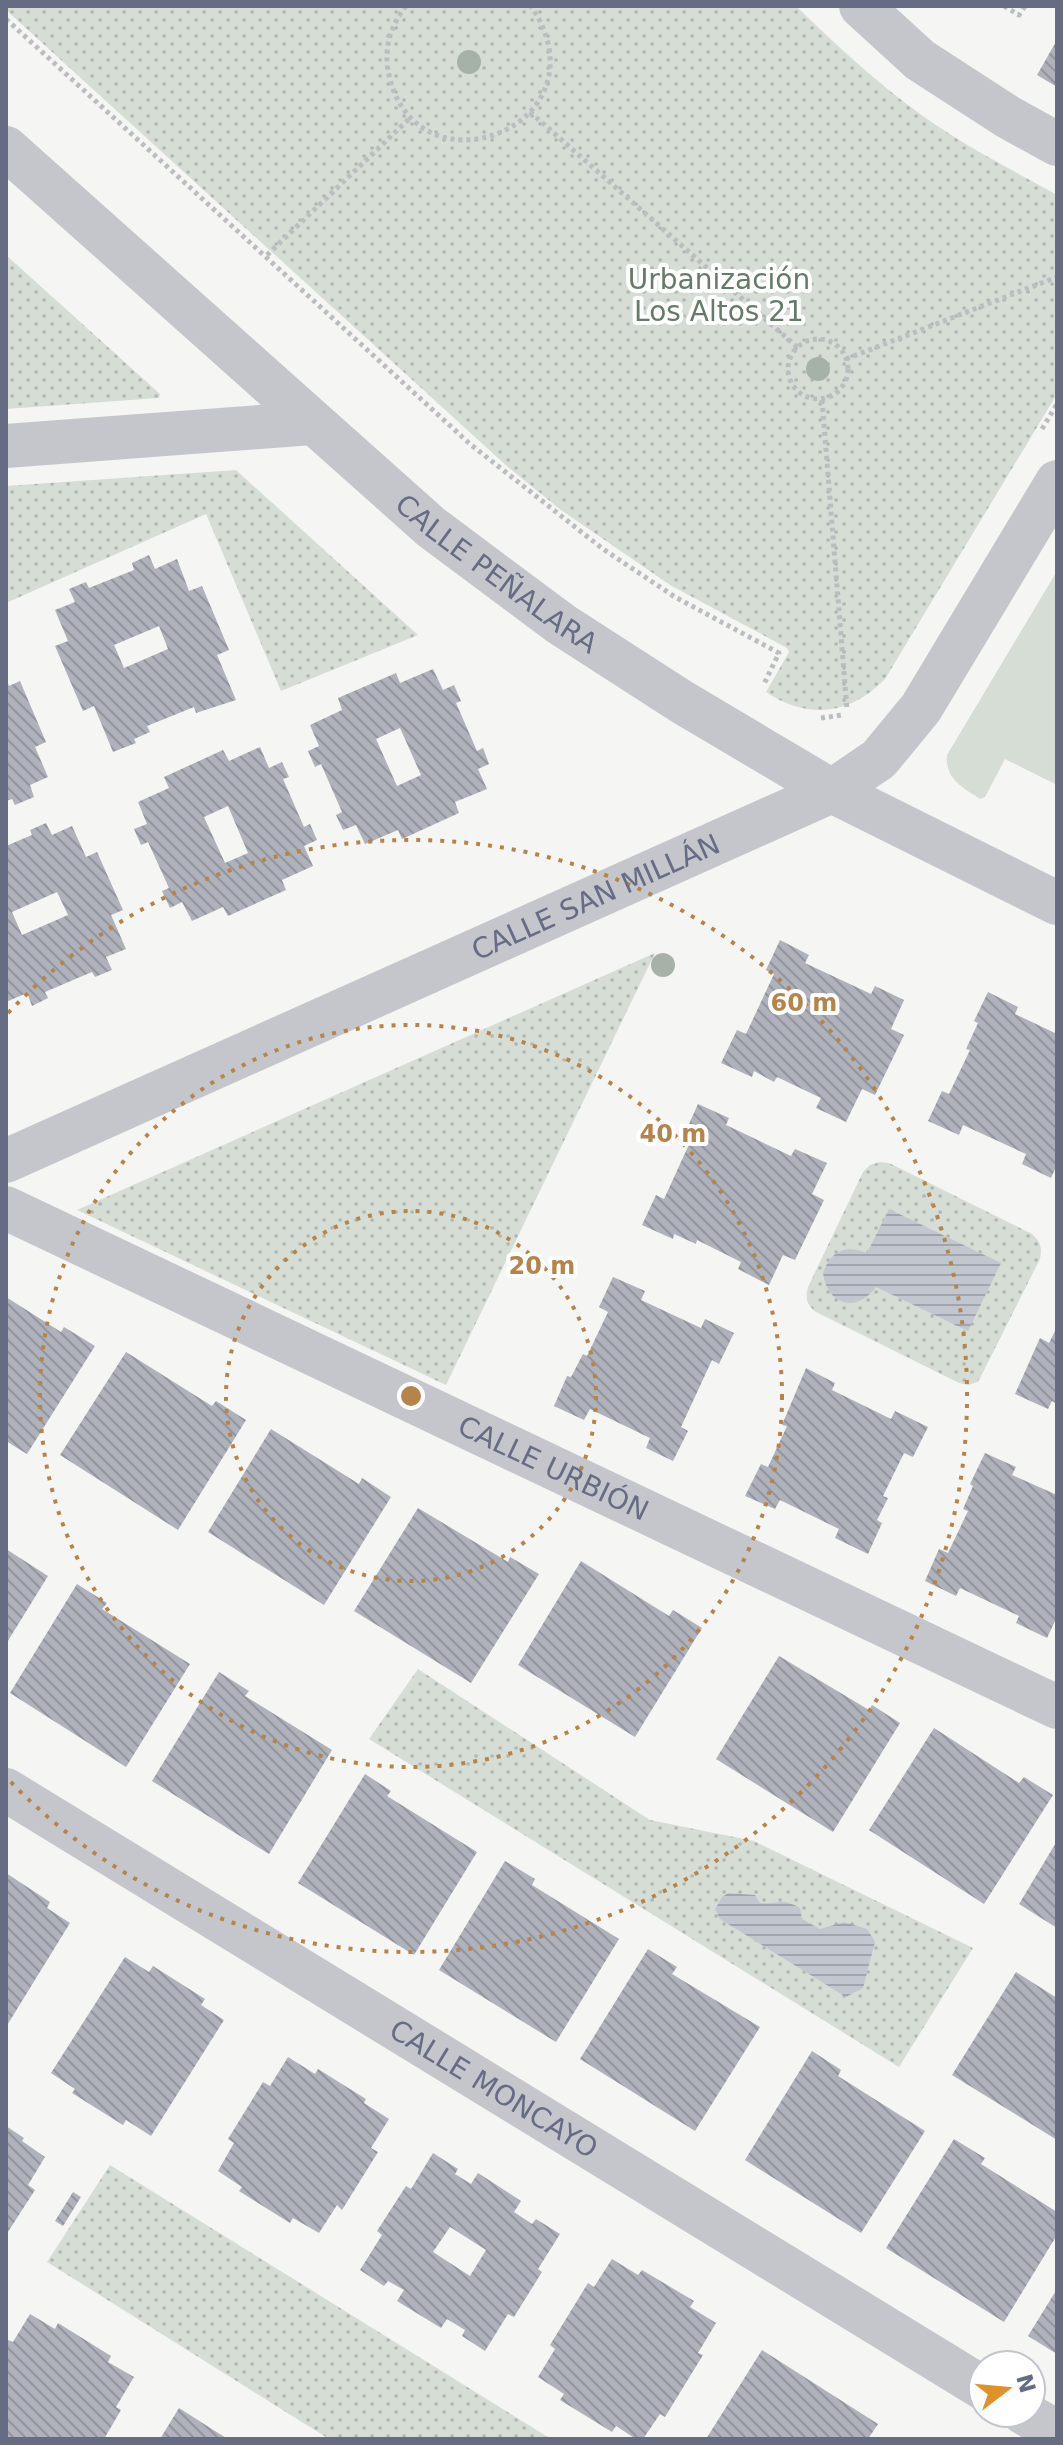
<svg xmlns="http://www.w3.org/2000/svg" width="1063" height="2445" font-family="'DejaVu Sans',sans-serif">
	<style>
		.grass { fill: url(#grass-dots) }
		.pitch { fill: #d5ddd5 }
		.water { fill: url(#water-rules) }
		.building { fill: url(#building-back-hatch); fill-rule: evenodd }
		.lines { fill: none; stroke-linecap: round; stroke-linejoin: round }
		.path { stroke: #bcbdc0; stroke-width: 5; stroke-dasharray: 4 4; stroke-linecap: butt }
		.minor { stroke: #c4c6cb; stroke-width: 44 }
		.tree { fill: #a6b2a7 }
		.ring { fill: none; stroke: #b5844a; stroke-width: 4; stroke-dasharray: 4 8 }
		.labels { text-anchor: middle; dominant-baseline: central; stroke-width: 8; stroke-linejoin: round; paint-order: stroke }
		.park-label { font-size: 28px; fill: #657b68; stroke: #fff }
		.street-label { font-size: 28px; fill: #666c84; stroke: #fff }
		.centre { fill: #b5844a; stroke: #fff; stroke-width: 4 }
		.ring-label { font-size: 24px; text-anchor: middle; font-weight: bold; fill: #b5844a; stroke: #fff; stroke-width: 8; stroke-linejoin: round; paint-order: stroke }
	</style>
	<defs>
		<pattern id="grass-dots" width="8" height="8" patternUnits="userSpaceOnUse" patternTransform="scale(2)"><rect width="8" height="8" fill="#d5ddd5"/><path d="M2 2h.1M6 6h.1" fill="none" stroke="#b1b7b2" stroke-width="1.8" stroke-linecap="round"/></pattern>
		<pattern id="water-rules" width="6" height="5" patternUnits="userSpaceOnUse" patternTransform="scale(2)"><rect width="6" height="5" fill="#c2c7cf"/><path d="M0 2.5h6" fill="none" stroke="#a1a6ae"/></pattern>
		<pattern id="building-back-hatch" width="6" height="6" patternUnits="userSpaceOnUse" patternTransform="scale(2)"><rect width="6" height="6" fill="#afb1bb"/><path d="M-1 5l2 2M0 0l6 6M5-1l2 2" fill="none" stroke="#92949e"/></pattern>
	</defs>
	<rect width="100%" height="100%" fill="#f5f6f3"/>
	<g class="grass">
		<path d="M6,6h790c40,39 81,77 127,110 42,30 89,54 134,79v199l-172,285c-35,36 -77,41 -119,13l23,-40 -2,-4 -117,-63 -109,-75 -52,-42 -503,-458z"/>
		<polygon points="6,255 160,394 159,398 6,409"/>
		<polygon points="236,470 418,635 281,691 206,514 6,603 6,486"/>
		<polygon points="655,953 446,1385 77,1210"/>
		<path d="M880,1162l9,1 143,71c9,8 10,14 8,25l-62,123 -10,3 -9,-2 -143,-71c-9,-7 -11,-13 -8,-25l55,-115 7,-7z"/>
		<polygon points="418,1669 650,1820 754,1841 973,1948 899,2067 369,1739"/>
		<polygon points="110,2165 551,2439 329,2439 47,2262"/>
	</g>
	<path class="pitch" d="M1057,571v214l-52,-26 -20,38 -5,2c-18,-12 -35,-20 -33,-44z"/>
	<g class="water">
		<path d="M889,1209l112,54 -33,68 -92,-44c-19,27 -49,18 -53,-14 7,-22 23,-29 44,-20z"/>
		<path d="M728,1893l27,2 5,8c18,2 21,-6 40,5l2,11 18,10 24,-7 23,7 8,13 -12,46 -17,9 -126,-78 -5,-10 7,-12z"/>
	</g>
	<g class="building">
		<polygon points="1057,40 1057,87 1037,75"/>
		<path d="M149,555l6,14 22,-10 12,32 13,-5 27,64 -12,5 19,45 -40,13 -2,-6 -47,19 3,6 -16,7 2,4 -23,9 -19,-46 -11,5 -28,-65 13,-5 -13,-31 20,-8 -6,-13 17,-7 3,6 45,-18 -2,-7zM159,626l9,23 -44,19 -10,-23z"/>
		<path d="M433,669l10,21 11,-5 7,16 -5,2 21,48 6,-3 6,16 -11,5 9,20 -32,13 4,11 -57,26 -4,-9 -33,14 -9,-19 -13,5 -7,-15 6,-3 -21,-48 -6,3 -7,-16 11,-5 -9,-21 32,-15 -4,-12 58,-25 4,10zM400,728l21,47 -24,11 -21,-47z"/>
		<polygon points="6,679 9,686 20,681 46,742 35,747 48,777 30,785 34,797 15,805 12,799 6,801"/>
		<path d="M260,747l9,21 13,-6 7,15 -6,2 21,48 6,-3 7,16 -13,6 9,20 -31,14 4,10 -58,26 -5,-9 -31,14 -10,-19 -12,6 -8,-17 7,-3 -21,-46 -7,3 -7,-16 13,-5 -9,-22 31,-14 -5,-11 59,-27 6,11zM228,806l20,47 -23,10 -21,-46z"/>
		<path d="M46,823l6,12 20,-9 14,31 11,-5 26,58 -12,5 15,34 -20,8 6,13 -17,7 -3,-5 -47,20 3,6 -16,8 -5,-13 -21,9v-156l26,-11 -2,-5zM57,892l11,23 -46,20 -10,-23z"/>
		<polygon points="780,940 809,955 805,963 871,994 875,986 904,1000 891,1029 904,1035 875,1095 862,1089 846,1122 816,1108 821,1098 777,1077 774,1082 754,1071 752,1077 721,1063 737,1030 746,1034 774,974 766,970"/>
		<polygon points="988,992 1018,1007 1015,1014 1057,1034 1057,1165 1051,1178 1022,1164 1026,1154 963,1125 959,1135 928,1121 942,1091 949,1094 970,1050 966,1049 978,1023 974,1021"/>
		<polygon points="698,1104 729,1118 726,1125 791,1156 795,1149 827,1163 812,1194 824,1200 795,1260 783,1255 769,1285 738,1269 741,1262 697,1240 696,1244 674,1234 673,1239 642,1225 656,1195 664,1199 692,1138 684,1135"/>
		<polygon points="613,1277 645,1291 641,1300 701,1328 705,1319 734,1333 719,1364 712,1360 681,1427 688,1431 673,1461 646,1448 650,1438 590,1409 584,1420 554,1406 567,1376 571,1377 583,1354 587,1356 608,1312 599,1307"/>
		<polygon points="6,1297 61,1332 64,1327 95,1346 27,1454 6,1441"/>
		<polygon points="1057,1327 1057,1404 1052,1401 1048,1409 1015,1394 1040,1338 1049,1343"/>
		<polygon points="126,1352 212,1406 216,1401 246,1420 178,1530 60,1455"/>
		<polygon points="806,1368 835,1383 832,1390 891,1419 895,1411 928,1427 913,1457 904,1453 883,1496 888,1498 877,1520 882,1523 868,1554 835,1538 839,1529 780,1500 775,1509 745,1496 761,1464 768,1467 787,1426 782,1425"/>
		<polygon points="271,1429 359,1484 362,1478 391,1497 324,1605 208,1532"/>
		<polygon points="985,1453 1016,1467 1012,1475 1057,1495 1057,1617 1047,1638 1016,1623 1019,1616 960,1588 956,1596 925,1581 939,1549 948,1553 968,1511 963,1509 973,1486 970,1484"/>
		<polygon points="418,1508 508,1562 510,1557 539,1574 471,1683 354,1611"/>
		<polygon points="6,1549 48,1576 6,1644"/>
		<polygon points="581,1561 669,1616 673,1610 702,1628 635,1737 518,1665"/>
		<polygon points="77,1584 107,1603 102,1609 190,1664 126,1767 10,1693"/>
		<polygon points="779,1656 869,1710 872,1705 900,1723 833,1832 716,1759"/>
		<polygon points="219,1672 249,1691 245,1696 332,1750 269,1854 152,1781"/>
		<polygon points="934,1728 1019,1783 1024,1777 1053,1795 984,1904 869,1830"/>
		<polygon points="365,1774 391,1791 387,1796 477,1852 414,1955 298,1883"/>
		<polygon points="1057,1841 1057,1928 1019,1904"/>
		<polygon points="505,1861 535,1879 532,1885 619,1939 556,2042 439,1970"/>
		<polygon points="6,1873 50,1902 47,1908 70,1923 6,2027"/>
		<polygon points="648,1949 677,1967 672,1974 760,2027 695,2131 580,2059"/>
		<polygon points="125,1957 149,1972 153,1966 205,1999 201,2005 224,2020 151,2136 126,2120 123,2125 72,2093 75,2089 51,2073"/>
		<polygon points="1016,1972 1057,1998 1057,2140 952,2075"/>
		<polygon points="812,2051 841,2070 838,2076 925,2131 861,2233 745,2160"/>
		<polygon points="288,2057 315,2074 318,2069 366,2099 364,2103 389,2119 371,2148 378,2152 342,2210 337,2205 319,2233 293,2218 290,2223 239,2191 242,2187 218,2171 234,2143 228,2139 263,2082 270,2086"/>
		<polygon points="6,2126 24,2138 22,2141 45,2157 28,2185 35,2190 6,2235"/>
		<polygon points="954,2139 985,2158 981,2164 1057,2212 1057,2235 1004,2322 886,2248"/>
		<path d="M433,2153l25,16 -3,5 16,10 7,-11 43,28 -7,11 18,12 4,-5 24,15 -22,35 4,3 -28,45 -6,-3 -23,37 -23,-15 3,-6 -18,-11 -6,9 -44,-27 7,-11 -16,-9 -4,5 -24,-16 22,-35 -5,-4 29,-45 5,3zM450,2227l36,23 -16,26 -37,-24z"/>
		<polygon points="73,2192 81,2197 63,2226 55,2221"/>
		<polygon points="612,2259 638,2275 642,2270 694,2301 690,2307 716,2323 698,2353 703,2355 665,2417 660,2414 643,2439 636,2439 616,2426 612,2432 560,2400 564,2394 538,2377 555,2349 550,2345 588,2283 594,2287"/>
		<polygon points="1057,2289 1057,2354 1028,2336"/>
		<polygon points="30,2314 55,2329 58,2323 111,2356 108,2362 134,2377 116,2407 121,2410 104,2439 6,2439 6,2343 8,2340 13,2342"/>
		<polygon points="762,2350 878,2424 868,2439 706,2439"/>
		<polygon points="179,2408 215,2431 228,2439 160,2439"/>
	</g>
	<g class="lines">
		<g class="path">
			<path d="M406,6c-16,20 -23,44 -17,69 28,126 222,50 142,-69"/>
			<polyline points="1004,6 1019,15 1025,6"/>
			<polyline points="6,19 470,444 603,549 675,597 779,653 763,686"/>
			<polyline points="530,112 797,347"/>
			<polyline points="267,255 411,117"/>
			<circle cx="818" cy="369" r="30"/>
			<polyline points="846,359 1057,277"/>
			<polyline points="822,400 847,710"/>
			<polyline points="1042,429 1057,404"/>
			<polyline points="821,718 843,715"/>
		</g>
		<g class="minor">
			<polyline points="861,6 920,60 1008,117 1057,144"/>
			<path id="s1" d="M6,148l425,379 130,97 121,78 150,89 225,112"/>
			<polyline points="6,446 312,423"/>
			<path id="s2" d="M6,1161l826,-370 47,-32 42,-51 136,-226"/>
			<path id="s3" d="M6,1208l1051,499"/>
			<path id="s4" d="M6,1790l977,598"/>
			<polyline points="1024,2413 1057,2432"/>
		</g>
	</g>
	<g class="tree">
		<circle cx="469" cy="62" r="12"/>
		<circle cx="818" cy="369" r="12"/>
		<circle cx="663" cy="965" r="12"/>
	</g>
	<g class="ring">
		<circle cx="411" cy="1396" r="185"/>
		<circle cx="411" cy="1396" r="371"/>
		<path d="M8 1013A556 556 0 1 1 8 1779"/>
	</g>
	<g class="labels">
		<g class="park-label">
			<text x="719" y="279">Urbanización<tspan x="719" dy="32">Los Altos 21</tspan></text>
		</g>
		<g class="street-label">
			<text stroke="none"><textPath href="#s1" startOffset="650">CALLE PEÑALARA</textPath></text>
			<text stroke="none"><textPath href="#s2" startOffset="646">CALLE SAN MILLÁN</textPath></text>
			<text stroke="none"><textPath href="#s3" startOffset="606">CALLE URBIÓN</textPath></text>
			<text stroke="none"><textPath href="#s4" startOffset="572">CALLE MONCAYO</textPath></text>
		</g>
	</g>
	<circle cx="411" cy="1396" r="12" class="centre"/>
	<g class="ring-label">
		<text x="804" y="1011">60 m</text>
		<text x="673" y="1142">40 m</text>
		<text x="542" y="1274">20 m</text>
	</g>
	<rect width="1063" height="2445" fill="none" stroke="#666c84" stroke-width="16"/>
	<g transform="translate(1007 2389) rotate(74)"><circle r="38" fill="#ffffff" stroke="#c2c4ce" stroke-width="2"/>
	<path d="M0-6L14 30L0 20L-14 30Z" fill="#df912a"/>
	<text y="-12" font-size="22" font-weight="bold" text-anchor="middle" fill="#666c84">N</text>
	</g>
</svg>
